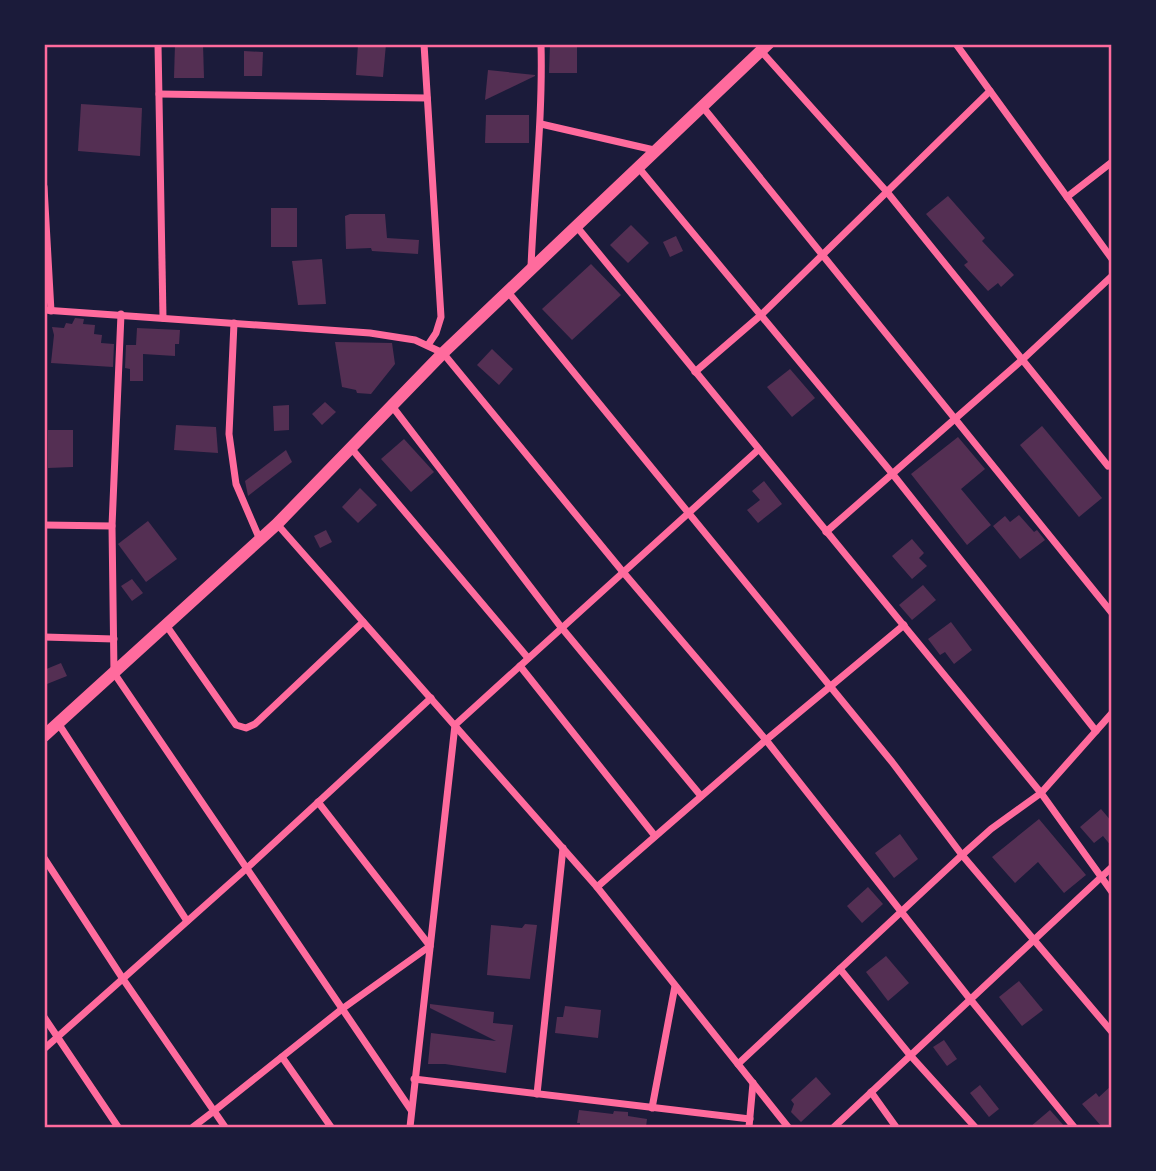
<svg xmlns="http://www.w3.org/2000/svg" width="1156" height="1171" font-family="Karla,sans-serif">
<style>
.building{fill:#542f53}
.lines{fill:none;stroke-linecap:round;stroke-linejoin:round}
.minor{stroke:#ff6b9d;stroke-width:7}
.tertiary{stroke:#ff6b9d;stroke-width:12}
.neatline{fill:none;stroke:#ff6b9d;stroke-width:2.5}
</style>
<rect width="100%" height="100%" fill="#1b1b3a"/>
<!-- building -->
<g class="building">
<path d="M175,44H203L204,78H174Z"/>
<path d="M358,44H386L383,77L356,75Z"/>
<path d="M550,44H577V73H549Z"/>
<path d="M244,51L263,52L262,76H244Z"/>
<path d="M488,70L535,75V76L485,100Z"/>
<path d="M81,104L142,108L140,156L78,151Z"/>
<path d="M486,115H529V143H485Z"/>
<path d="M948,196L985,238L982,241L1014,275L1001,287L998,283L988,291L964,265L968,262L926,214Z"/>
<rect x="271" y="208" width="26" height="39"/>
<path d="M350,214H385L387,238L419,240L418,254L372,251L371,248L346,249L345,216Z"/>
<path d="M631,225L649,243L628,263L610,245Z"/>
<path d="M676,236L683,251L670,257L663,242Z"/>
<path d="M322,259L326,304L298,305L292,261Z"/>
<path d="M591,264L621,295L572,340L542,309Z"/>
<path d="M75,318L84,319L83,324L95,325L94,334L102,335L101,343L114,344L113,367L51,363L54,335L52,327L64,328L66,323L72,324Z"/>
<path d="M137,328L180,330L179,344H175V356L143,354V381H130V369L125,368L126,345H136Z"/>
<path d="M335,342L392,343L395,364L371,394L357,393L356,390L342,387Z"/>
<path d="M492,349L513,369L499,385L477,365Z"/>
<path d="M790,369L815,398L792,417L767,387Z"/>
<path d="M325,402L336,412L322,425L312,414Z"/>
<path d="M289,405V430L274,431L273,406Z"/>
<path d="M176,425L216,427L218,453L174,450Z"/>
<path d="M1042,426L1102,498L1079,517L1020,445Z"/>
<path d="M48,430H73V467L48,468Z"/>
<path d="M958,437L985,469L961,489L991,525L967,545L911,474Z"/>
<path d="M404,439L434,472L411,492L381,459Z"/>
<path d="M286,450L292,462L248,496L245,481Z"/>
<path d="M764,481L782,504L758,523L747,510L760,500L752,491Z"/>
<path d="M360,488L377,505L358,523L342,507Z"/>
<path d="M1019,515L1034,532L1037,530L1045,540L1020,559L993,526L1005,516L1010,522Z"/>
<path d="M148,521L177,559L146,582L118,544Z"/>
<path d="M326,530L332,542L320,548L314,536Z"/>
<path d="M912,539L924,553L919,558L927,566L912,579L892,556Z"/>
<path d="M132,579L143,593L132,601L121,586Z"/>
<path d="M923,585L936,600L912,620L899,605Z"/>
<path d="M951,622L972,650L954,664L945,652L940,655L928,639Z"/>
<path d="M61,663L67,676L47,684L44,670Z"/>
<path d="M1101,809L1112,822V847L1103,836L1094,843L1080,827Z"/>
<path d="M1039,819L1086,875L1064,893L1038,862L1015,883L992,857Z"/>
<path d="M900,834L918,859L894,878L875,853Z"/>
<path d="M868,887L883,904L862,923L847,906Z"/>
<path d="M525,924L537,925L530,979L487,975L491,925L522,928Z"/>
<path d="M886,956L909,983L888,1001L866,972Z"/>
<path d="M1019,981L1043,1010L1022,1026L999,997Z"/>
<path d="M430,1004L494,1012L493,1023L513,1025L506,1073L445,1064H428L431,1033L496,1041L430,1008Z"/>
<path d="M565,1006L601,1010L598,1038L555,1033L557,1017H563Z"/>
<path d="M944,1040L957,1059L947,1066L933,1047Z"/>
<path d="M816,1077L831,1094L801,1122L791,1112L794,1104L791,1100Z"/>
<path d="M980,1085L999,1109L989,1117L970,1093Z"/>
<path d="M1112,1085V1127H1102L1082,1104L1096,1093L1099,1097Z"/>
<path d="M579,1110L613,1114L614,1111L628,1112V1116L647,1119L646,1127H580V1123H577Z"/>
<path d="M1050,1110L1065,1127H1030Z"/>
</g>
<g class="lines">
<!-- minor -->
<g class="minor">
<path d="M158,44L163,318"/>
<path d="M424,44L441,317L436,333L428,345"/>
<path d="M956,44L1112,259"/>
<path d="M761,51L887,192L1108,466"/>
<path d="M159,94L427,98"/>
<path d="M702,106L1112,613"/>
<path d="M541,124L654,150"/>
<path d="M638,167L891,472L1096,731"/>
<path d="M44,187L51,311"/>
<path d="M1067,197L1112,162"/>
<path d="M577,227L1041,793L1112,892"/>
<path d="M531,267C534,192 543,118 541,44"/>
<path d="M508,292L892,762L962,855L1112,1032"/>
<path d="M44,310L370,333L415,340L443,353L623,572L766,740L597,887"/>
<path d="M121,314L112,526L114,673L411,1110"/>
<path d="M234,323L229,434L236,484L260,540"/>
<path d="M695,372L761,315L990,91"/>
<path d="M392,406L561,627L701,796"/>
<path d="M351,448L528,658"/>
<path d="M277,524L597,887L788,1127"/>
<path d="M44,525L112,526"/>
<path d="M826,532L1022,360L1112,276"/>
<path d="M166,625L236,725L246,728L255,724L363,622"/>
<path d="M904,625L766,740L970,999L1074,1127"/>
<path d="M44,637L114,639"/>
<path d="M520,666L655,836"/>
<path d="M58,723L187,921"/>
<path d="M44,858L123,979L214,1111L193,1127"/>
<path d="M840,969L910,1055L975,1127"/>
<path d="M44,1017L118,1127"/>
<path d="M44,1049L247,868L431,698"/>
<path d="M282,1057L331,1127"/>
<path d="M738,1064L962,855L991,829L1041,793L1112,713"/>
<path d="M414,1079L750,1119"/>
<path d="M871,1092L896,1127"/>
<path d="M537,1094L563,848"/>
<path d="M652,1108L675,986"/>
<path d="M225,1127L214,1111L342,1009L430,946L318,802"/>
<path d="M410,1127L455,725L758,450"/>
<path d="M749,1127L753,1083"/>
<path d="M834,1127L1112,867"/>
</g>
<!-- tertiary -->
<path class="tertiary" d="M44,736L277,524L443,353L768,44"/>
</g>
<!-- border -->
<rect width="1156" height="1171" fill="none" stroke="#1b1b3a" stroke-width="91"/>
<rect x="46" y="46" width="1064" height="1080" class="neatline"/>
</svg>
